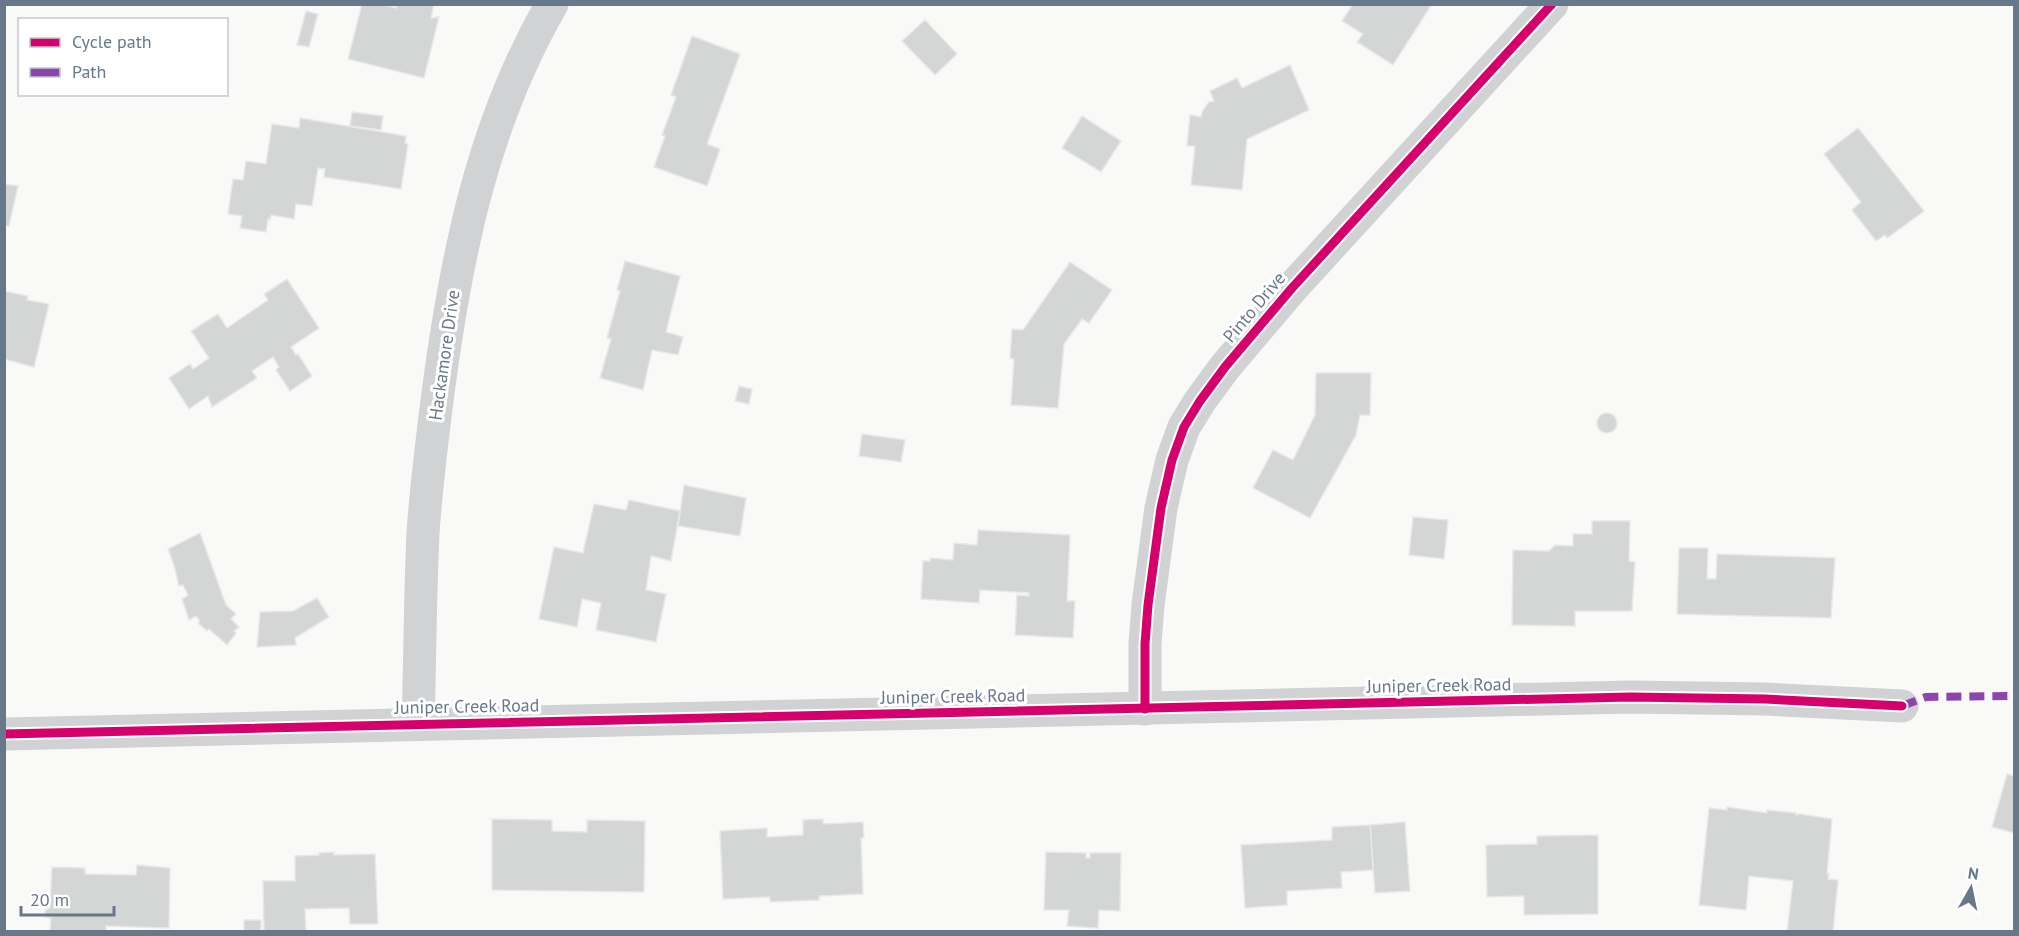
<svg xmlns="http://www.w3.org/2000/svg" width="2019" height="936" font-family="'PT Sans',sans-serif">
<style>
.building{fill:#d4d5d5;stroke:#e8e8e8;stroke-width:1.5}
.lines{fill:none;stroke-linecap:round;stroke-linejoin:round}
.minor{stroke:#d1d2d3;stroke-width:33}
.quiet{stroke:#8e44ad;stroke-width:8;stroke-dasharray:15 8;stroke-linecap:butt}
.cycleway-casing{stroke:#fff;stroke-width:13}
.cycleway{stroke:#d6006c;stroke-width:9}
.labels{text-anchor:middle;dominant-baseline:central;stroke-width:6;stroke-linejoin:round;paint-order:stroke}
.street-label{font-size:18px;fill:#67788a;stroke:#fff}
</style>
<rect width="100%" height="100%" fill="#f9f9f8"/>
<!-- building -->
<g class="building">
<path d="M362,4H382L396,8L397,4H434L431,18L439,17L424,78L348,59Z"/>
<path d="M1353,4H1432L1393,65L1357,42L1363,34L1342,21Z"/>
<path d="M306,11L318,14L309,47L297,45Z"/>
<path d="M925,20L957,54L935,75L902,41Z"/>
<path d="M692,36L740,54L707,144L720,149L707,186L654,167L665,136L662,135L676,97L671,95Z"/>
<path d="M1290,65L1309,110L1247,139L1242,190L1191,185L1195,146H1187L1190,115L1201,117L1202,112L1209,102L1214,101L1210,91L1237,78L1242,88Z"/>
<path d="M352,112L383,116L381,130L350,126Z"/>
<path d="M1082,116L1121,141L1101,172L1062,148Z"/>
<path d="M300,118L406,136L405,143L408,144L401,189L324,177L325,169L318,168L312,206L296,204L294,219L271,215L270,220L268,219L266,232L240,228L242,216L228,214L233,179L243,180L246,161L266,164L272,124L299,128Z"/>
<path d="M1858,128L1924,211L1887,238L1885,235L1876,241L1852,210L1861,202L1824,154Z"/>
<path d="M4,184L18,186L9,226L4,225Z"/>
<path d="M625,261L680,276L666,332L683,337L678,355L652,350L643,390L600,378L611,339L607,338L620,291L617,290Z"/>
<path d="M1070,262L1112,290L1089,323L1082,319L1064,344L1058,408L1011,405L1014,359L1010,358L1012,329L1023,330Z"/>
<path d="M287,279L319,328L291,347L296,355L298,354L312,376L290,391L276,370L279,367L273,357L252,371L257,378L212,407L208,396L189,409L169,378L190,364L193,369L209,358L191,331L218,314L227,328L268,300L264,294Z"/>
<path d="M4,291L28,296L27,300L49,304L34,367L4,359Z"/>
<path d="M1316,373H1371L1370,415H1360L1356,435L1310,518L1253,488L1273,450L1293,460L1315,415Z"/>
<path d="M739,386L752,389L749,404L735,401Z"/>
<circle cx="1607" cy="423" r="10"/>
<path d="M862,434L905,440L901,462L859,456Z"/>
<path d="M684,485L746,498L740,536L678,526Z"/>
<path d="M629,500L680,511L671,561L651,556L646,590L666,594L656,642L596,630L601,603L582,599L577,627L539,619L554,547L583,553L594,504L626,510Z"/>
<path d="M1413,517L1448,520L1444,559L1409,555Z"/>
<path d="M1592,521H1630L1629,561L1635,562L1632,611H1575V626L1512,625L1513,550L1549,551L1555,545L1573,546V534H1592Z"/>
<path d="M978,530L1070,535L1067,601H1075L1073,638L1015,635L1017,595L1029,596V593L980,590L979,603L921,599L923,561H930V558L953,560L954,543L977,545Z"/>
<path d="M200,533L226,605L236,614L231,619L239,627L234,631L236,633L227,645L209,629L207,631L198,623L200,621L196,616L189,620L182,599L188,595L183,585L179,586L174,565L168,549Z"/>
<path d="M1679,548H1708L1707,579H1716L1717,554L1835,558L1831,618L1677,614Z"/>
<path d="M317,598L329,617L295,638L296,645L257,647L260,612L293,611Z"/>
<path d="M2007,774L2014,776V833L1992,827Z"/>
<path d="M1727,807L1767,813V810L1796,813V815L1800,814L1832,819L1827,874L1829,873L1828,879L1838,880L1833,932H1787L1793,881L1749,876L1746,910L1699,905L1709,808L1727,810Z"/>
<path d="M492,819L552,820V831L587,832V820L645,821L644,892L492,890Z"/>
<path d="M823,819V824L863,822L864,838H861L863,894L819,896V900L770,902V897L723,899L720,831L767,828V837L803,835V820Z"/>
<path d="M1405,822L1410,891L1375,893L1370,825Z"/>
<path d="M1370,825L1373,870L1341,872L1342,888L1287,891V905L1245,908L1241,845L1332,840V827Z"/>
<path d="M1598,835V914L1524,915V896L1487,897L1486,845L1537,844V836Z"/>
<path d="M334,852V855L375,854L378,924H350L349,908L305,909L306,932H264L263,881H295V856L319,855V853Z"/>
<path d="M1046,852L1086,853V858H1090V853H1121L1120,911L1099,910L1098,928L1067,926L1069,910H1044Z"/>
<path d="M137,865L170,868L169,928L106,926V932H50L51,918L45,917V910L50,908L52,867L85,868V874L136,875Z"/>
<rect x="244" y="920" width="17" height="12"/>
</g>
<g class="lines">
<!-- minor -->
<g class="minor">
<path d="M1145,709V644L1148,605L1161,508L1172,460L1184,427L1200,401L1225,367L1292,288L1552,4"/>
<path d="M418,724C420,660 420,597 423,533C426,487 432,440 438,393C456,257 482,125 552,4"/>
<path d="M4,734L1630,697L1765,699L1902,706"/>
</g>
<!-- quiet -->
<path class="quiet" d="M1902,706L1926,697L2014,696"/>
<defs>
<g id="cycleway">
<path d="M1145,709V644L1148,605L1161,508L1172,460L1184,427L1200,401L1225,367L1292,288L1552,4"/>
<path d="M4,734L1630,697L1765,699L1902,706"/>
</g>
</defs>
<!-- cycleway casing -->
<use href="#cycleway" class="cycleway-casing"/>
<!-- cycleway -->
<use href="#cycleway" class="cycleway"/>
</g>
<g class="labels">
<!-- street labels -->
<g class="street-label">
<text transform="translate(1254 307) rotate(-50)">Pinto Drive</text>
<text transform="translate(444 355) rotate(-82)">Hackamore Drive</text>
<text transform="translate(1439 685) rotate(-1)">Juniper Creek Road</text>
<text transform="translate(953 696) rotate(-1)">Juniper Creek Road</text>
<text transform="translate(467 706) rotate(-1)">Juniper Creek Road</text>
</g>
</g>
<!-- border -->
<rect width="2019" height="936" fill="none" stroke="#67788a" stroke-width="12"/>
<!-- legend -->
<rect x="18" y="18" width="210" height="78" fill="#ffffff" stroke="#c2c9d0" stroke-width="1.5"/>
<rect x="30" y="38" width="30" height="9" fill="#d6006c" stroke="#c2c9d0" stroke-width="1.5"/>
<text x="72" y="48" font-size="18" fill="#67788a">Cycle path</text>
<rect x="30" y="68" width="30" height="9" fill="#8e44ad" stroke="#c2c9d0" stroke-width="1.5"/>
<text x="72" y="78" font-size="18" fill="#67788a">Path</text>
<!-- north arrow -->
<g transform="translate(1971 888) rotate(9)" stroke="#ffffff" stroke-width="4.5" paint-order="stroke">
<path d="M0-4.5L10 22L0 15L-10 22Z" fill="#67788a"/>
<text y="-9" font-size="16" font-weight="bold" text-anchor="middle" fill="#67788a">N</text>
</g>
<!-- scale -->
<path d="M21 906v9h93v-9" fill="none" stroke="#67788a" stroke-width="3"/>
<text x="30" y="906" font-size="18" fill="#67788a" stroke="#ffffff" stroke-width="4.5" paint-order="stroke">20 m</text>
</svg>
